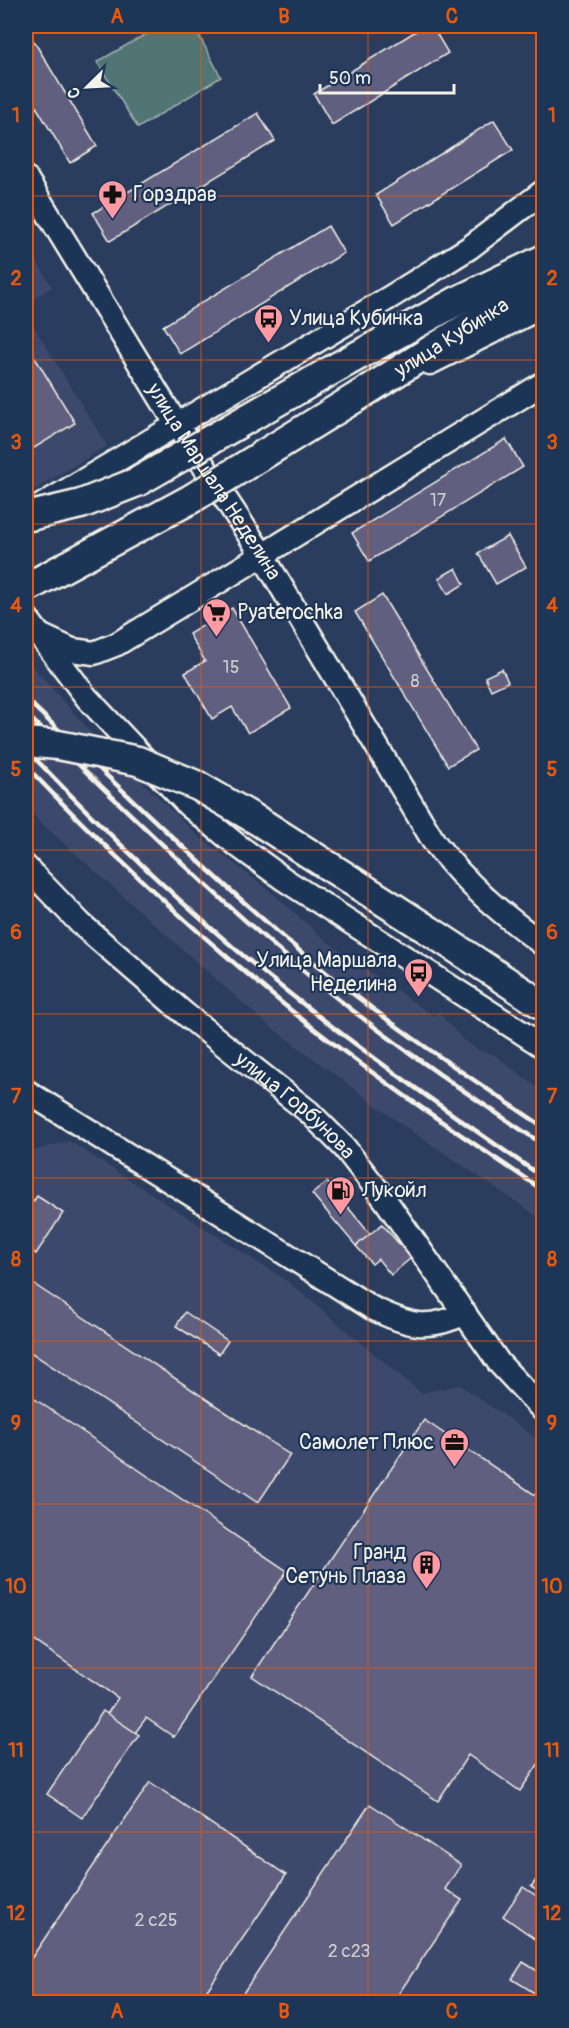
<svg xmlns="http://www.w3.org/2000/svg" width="569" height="2028" font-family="Pangolin,sans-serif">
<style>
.built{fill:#3e4a6c}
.green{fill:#517475;stroke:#a2b2ae;stroke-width:1.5}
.building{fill:#605e7f;stroke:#f4f1e8;stroke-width:1.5}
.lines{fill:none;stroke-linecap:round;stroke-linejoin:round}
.minor-casing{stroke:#f4f1e8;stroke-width:27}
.major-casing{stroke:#f4f1e8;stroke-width:33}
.minor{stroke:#1d3557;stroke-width:22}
.major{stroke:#1d3557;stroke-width:28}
.rail{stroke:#f4f1e8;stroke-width:4.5}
.major-bridge-casing{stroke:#f4f1e8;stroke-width:33;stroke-linecap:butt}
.major-bridge{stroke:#1d3557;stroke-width:28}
.grid{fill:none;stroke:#e8590c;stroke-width:1.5;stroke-opacity:0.55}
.labels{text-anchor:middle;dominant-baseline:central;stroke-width:4.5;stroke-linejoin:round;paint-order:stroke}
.number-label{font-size:18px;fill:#cfccce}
.poi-label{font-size:21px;fill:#f4f1e8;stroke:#1d3557;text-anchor:start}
.street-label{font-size:21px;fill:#f4f1e8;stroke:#1d3557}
.neatline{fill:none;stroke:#e8590c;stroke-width:2}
.grid-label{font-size:20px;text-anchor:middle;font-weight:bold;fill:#e8590c}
</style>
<rect width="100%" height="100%" fill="#2a3d5f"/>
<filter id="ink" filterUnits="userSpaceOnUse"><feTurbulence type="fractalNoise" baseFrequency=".0167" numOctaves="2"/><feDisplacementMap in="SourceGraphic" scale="12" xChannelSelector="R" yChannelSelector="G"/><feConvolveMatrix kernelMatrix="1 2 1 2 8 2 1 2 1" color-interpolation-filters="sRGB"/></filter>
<g filter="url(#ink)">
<!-- built -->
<g class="built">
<path d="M26,243L52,287L26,303Z"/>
<path d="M26,314L107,446L26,494Z"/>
<path d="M26,659L94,736L198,836L271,892L325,940L433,1016L439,1013L463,1040L480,1051L493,1054L543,1092V1220L400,1123L263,1021L39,821L26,806Z"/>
<path d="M69,1141L287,1281L421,1393L460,1385L543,1443V2002H26V1153Z"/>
</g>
<!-- green -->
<path class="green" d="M160,26H194L221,77L138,128L97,62Z"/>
<!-- building -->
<g class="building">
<path d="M424,26H432L448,53L332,125L314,94Z"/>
<path d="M26,28L97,146L70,163L26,90Z"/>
<path d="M258,113L275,141L110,241L93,213Z"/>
<path d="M494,120L513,150L394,224L376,195Z"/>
<path d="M328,226L344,253L180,354L163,326Z"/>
<path d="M26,343L75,423L26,453Z"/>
<path d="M506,439L523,467L369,561L352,533Z"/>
<path d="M508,536L526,567L496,584L478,553Z"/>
<path d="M456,568L464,584L448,594L439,578Z"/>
<path d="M382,595L476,750L448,766L355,612Z"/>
<path d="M232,608L291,708L248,733L232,707L212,719L185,673L205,661L189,634Z"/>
<path d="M502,669L508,682L491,690L485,677Z"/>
<path d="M327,1182L370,1234L356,1246L312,1194Z"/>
<path d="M37,1196L63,1213L36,1254L26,1247V1203L30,1206Z"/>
<path d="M382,1224L411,1258L391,1275L378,1259L372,1264L356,1246Z"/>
<path d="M26,1279L290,1455L258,1503L26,1349Z"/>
<path d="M185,1312L228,1341L219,1354L176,1326Z"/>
<path d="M26,1393L287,1571L174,1737L146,1718L135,1733L107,1714L118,1698L26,1635Z"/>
<path d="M424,1420L544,1501V1756L520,1791L468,1755L438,1801L252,1676Z"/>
<path d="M103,1711L139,1735L82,1818L47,1794Z"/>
<path d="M150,1782L286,1875L199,2002H26V1966Z"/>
<path d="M370,1804L461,1865L445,1889L462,1900L393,2002H237Z"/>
<path d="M544,1869V1895L531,1887Z"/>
<path d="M523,1887L544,1901V1945L503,1916Z"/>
<path d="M523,1962L544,1975V1999L512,1979Z"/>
</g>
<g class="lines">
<defs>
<g id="minor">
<path id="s1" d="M26,178L177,425L263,556L434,842C468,886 499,912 544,945"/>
<path d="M430,363L544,306"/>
<path d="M34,510L392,296L469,248L544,191"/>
<path d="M26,617L87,698L188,805L237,845L285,880L544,1047"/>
<path d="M42,636L72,650L94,653L117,644L544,383"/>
<path id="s2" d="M26,867L81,924L185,1014L309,1112L344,1147L386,1201L499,1363L544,1411"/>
<path d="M26,1091L372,1308C408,1325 427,1332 465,1313"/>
</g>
<g id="major">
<path d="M339,366L459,300L544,259"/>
<path id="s3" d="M360,395L544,279"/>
<path d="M430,931L544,1006"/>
</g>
</defs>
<!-- minor casing -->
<use href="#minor" class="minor-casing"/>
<!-- major casing -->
<use href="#major" class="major-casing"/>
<!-- minor -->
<use href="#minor" class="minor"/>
<!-- major -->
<use href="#major" class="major"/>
<!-- rail -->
<g class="rail">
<path d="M26,699C118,786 210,875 307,957C381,1019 463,1073 544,1127"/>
<path d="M26,714C116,800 205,888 300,968C377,1033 460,1089 544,1145"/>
<path d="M26,749C108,835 195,919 289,993C371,1058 457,1118 544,1178"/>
<path d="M26,766C106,850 192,929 282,1003C365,1071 455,1131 544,1191"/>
</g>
<defs>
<g id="major-bridge">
<path d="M26,517L81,504L137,482L339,366"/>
<path d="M26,588L191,499L360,395"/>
<path d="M26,742L58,745L138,761L198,786L260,822L430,931"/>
</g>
</defs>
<!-- major-bridge casing -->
<use href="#major-bridge" class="major-bridge-casing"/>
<!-- major-bridge -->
<use href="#major-bridge" class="major-bridge"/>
</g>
</g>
<!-- grid -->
<path class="grid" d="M201,26V2002M368,26V2002M26,196H544M26,360H544M26,524H544M26,687H544M26,850H544M26,1014H544M26,1178H544M26,1341H544M26,1504H544M26,1668H544M26,1832H544"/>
<!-- icons -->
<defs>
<symbol id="pharmacy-pin" viewBox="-11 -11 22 30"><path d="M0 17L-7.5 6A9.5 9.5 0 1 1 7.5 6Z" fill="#ff9aa2" stroke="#1d3557"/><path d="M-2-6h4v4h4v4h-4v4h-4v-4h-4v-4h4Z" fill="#111"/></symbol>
<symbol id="bus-pin" viewBox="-11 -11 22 30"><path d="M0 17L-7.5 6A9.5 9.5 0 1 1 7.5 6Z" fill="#ff9aa2" stroke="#1d3557"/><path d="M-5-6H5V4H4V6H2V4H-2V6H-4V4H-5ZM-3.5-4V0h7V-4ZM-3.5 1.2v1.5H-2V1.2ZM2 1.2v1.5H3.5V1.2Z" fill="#111"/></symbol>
<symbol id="supermarket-pin" viewBox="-11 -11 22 30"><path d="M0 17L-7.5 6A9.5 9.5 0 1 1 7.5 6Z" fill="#ff9aa2" stroke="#1d3557"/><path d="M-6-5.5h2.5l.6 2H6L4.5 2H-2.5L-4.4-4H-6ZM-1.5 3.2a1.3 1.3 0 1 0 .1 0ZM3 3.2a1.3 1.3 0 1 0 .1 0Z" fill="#111"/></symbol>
<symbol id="fuel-pin" viewBox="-11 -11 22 30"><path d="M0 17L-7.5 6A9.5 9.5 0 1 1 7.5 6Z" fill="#ff9aa2" stroke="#1d3557"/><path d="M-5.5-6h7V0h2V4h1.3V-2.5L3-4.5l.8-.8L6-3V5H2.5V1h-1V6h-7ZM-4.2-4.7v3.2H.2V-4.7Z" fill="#111"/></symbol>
<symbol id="office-pin" viewBox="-11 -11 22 30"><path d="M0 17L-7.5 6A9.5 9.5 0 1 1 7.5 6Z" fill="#ff9aa2" stroke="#1d3557"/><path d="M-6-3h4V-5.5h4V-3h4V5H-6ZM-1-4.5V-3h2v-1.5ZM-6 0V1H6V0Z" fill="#111"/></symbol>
<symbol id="building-pin" viewBox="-11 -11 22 30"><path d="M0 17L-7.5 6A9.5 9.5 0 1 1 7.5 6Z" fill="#ff9aa2" stroke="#1d3557"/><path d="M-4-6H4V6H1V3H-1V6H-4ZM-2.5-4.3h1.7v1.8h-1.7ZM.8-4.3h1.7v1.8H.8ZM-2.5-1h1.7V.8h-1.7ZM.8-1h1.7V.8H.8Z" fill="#111"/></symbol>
</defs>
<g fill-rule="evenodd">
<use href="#pharmacy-pin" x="96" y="178" width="33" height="45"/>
<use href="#bus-pin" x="252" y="302" width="33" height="45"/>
<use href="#supermarket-pin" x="200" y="596" width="33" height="45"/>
<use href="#bus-pin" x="402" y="956" width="33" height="45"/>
<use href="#fuel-pin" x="324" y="1174" width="33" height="45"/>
<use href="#office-pin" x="438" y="1426" width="33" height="45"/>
<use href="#building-pin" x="410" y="1548" width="33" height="45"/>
</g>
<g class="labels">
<!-- number labels -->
<g class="number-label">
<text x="438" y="500">17</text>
<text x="231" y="667">15</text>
<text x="415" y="681">8</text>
<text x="156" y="1920">2 с25</text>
<text x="349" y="1951">2 с23</text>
</g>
<!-- poi labels -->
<g class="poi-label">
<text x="133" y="194">Горздрав</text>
<text x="289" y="318">Улица Кубинка</text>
<text x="237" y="612">Pyaterochka</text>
<text x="397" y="960" text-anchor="end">Улица Маршала<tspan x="397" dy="24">Неделина</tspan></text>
<text x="362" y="1190">Лукойл</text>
<text x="434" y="1442" text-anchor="end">Самолет Плюс</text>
<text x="406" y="1552" text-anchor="end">Гранд<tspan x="406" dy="24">Сетунь Плаза</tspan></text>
</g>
<!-- street labels -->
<g class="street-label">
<text stroke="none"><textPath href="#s3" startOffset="108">улица Кубинка</textPath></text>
<text stroke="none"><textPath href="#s1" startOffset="357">улица Маршала Неделина</textPath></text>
<text stroke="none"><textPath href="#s2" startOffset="360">улица Горбунова</textPath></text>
</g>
</g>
<!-- margin -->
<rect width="569" height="2028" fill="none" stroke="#1d3557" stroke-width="66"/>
<!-- north arrow -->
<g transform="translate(87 87) rotate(246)" stroke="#1d3557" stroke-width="4.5" paint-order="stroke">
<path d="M0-4.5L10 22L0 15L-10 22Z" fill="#f4f1e8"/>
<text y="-9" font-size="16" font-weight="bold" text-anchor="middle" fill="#f4f1e8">С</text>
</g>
<!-- scale -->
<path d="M320 84v9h134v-9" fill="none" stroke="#f4f1e8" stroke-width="3"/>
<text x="329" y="84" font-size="18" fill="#f4f1e8" stroke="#1d3557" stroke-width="4.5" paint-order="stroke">50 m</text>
<rect x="33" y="33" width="503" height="1962" class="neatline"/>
<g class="grid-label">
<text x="117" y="23">A</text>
<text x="284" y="23">B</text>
<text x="452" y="23">C</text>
<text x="16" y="122">1</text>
<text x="552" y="122">1</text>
<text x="16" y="285">2</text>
<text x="552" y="285">2</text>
<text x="16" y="449">3</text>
<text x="552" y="449">3</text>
<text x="16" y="612">4</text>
<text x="552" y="612">4</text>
<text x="16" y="776">5</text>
<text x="552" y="776">5</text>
<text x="16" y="939">6</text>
<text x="552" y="939">6</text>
<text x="16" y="1103">7</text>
<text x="552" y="1103">7</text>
<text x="16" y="1266">8</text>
<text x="552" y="1266">8</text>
<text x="16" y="1430">9</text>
<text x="552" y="1430">9</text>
<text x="16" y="1593">10</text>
<text x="552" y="1593">10</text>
<text x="16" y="1757">11</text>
<text x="552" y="1757">11</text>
<text x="16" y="1920">12</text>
<text x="552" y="1920">12</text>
<text x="117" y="2018">A</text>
<text x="284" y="2018">B</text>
<text x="452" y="2018">C</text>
</g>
</svg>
